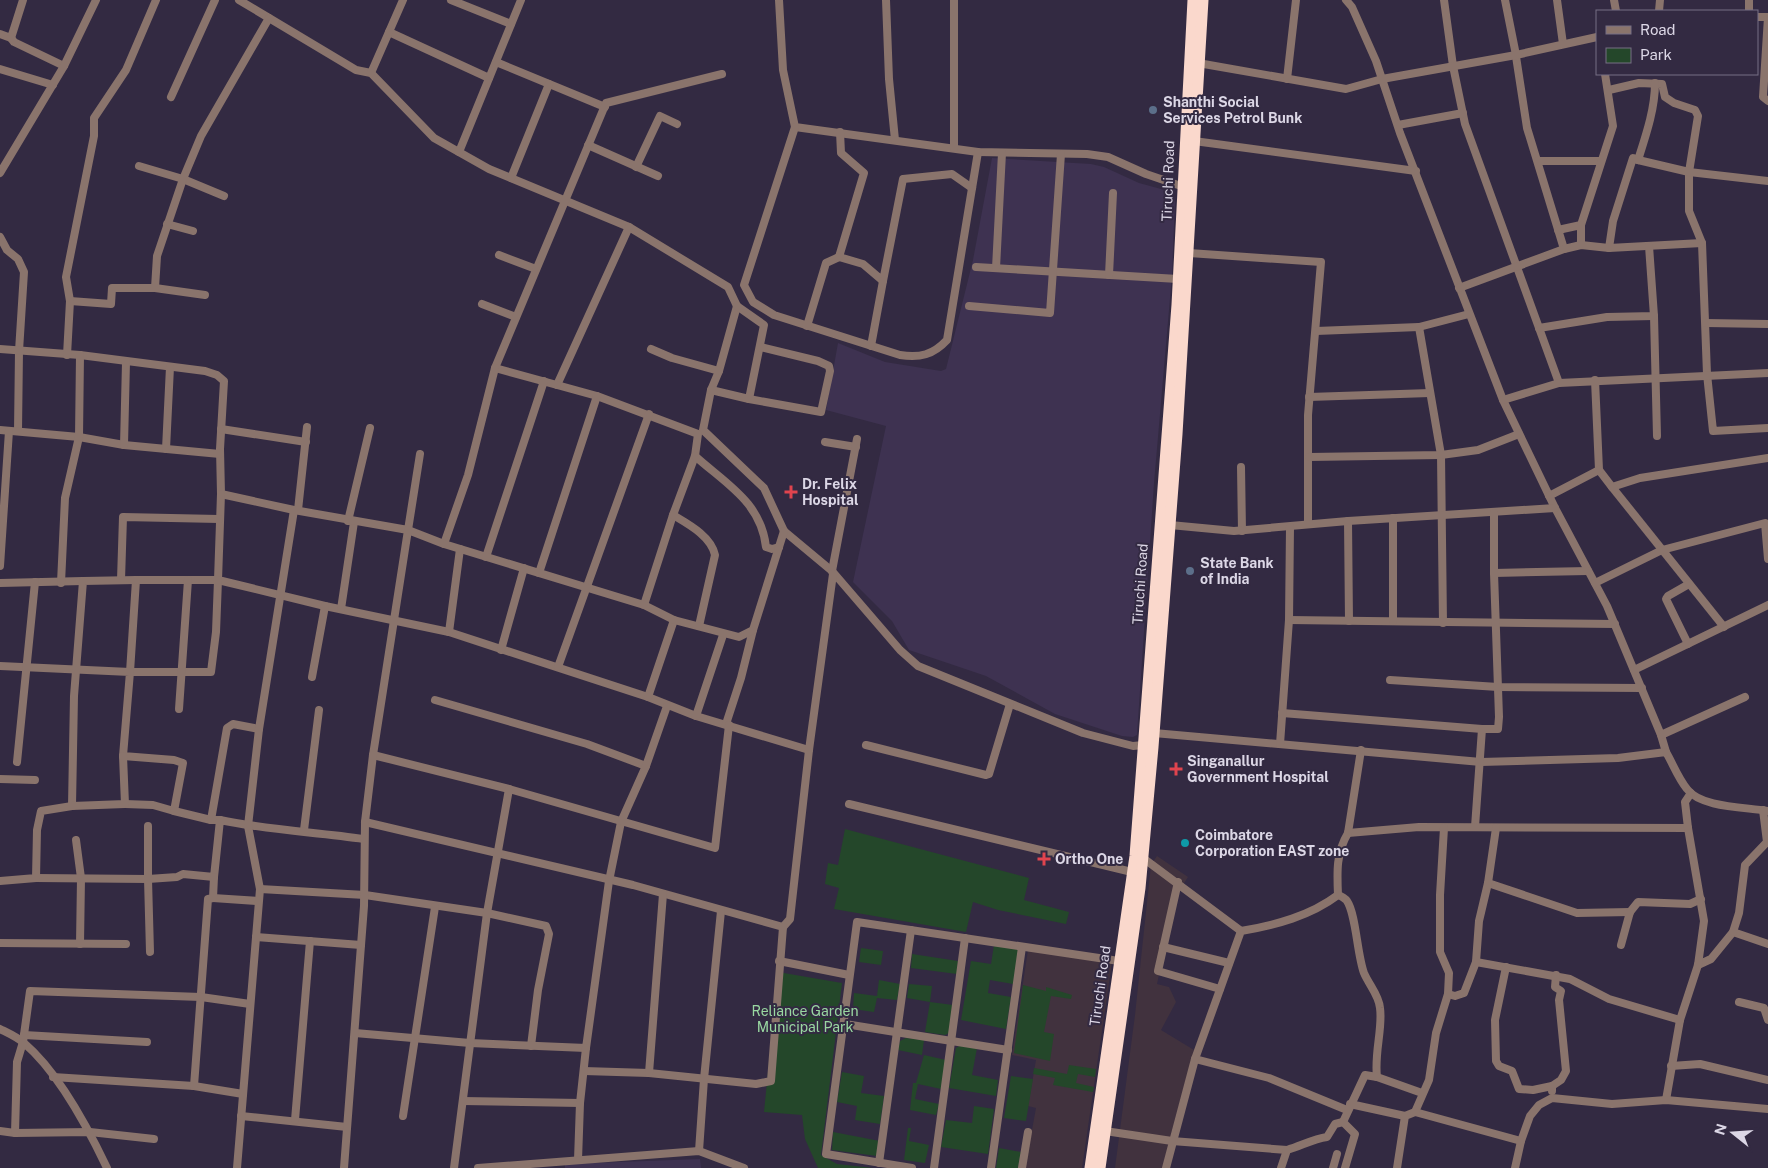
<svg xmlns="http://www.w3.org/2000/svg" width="1768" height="1168" font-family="'Public Sans',sans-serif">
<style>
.commercial{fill:#41323e}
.built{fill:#3e3251}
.green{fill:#24472a}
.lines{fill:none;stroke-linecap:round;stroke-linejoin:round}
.minor{stroke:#8a746c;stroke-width:8}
.highway{stroke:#fad8cc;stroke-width:11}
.service-dot{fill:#5c6f8a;stroke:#332a42;stroke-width:2}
.health-dot{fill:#e0444e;stroke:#332a42;stroke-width:2}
.culture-dot{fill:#0f9aa8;stroke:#332a42;stroke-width:2}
.labels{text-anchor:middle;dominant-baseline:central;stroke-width:4;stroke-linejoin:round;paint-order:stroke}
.poi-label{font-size:14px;font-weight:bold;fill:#dcd7e6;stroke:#332a42;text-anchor:start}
.street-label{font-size:14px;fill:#dcd7e6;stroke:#332a42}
.park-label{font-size:14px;fill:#99d7a1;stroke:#332a42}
</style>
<rect width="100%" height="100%" fill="#332a42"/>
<!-- commercial -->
<g class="commercial">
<path d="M1157,856L1188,877L1179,891L1160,970L1157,984L1169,987L1176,1002L1161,1030L1194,1050L1171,1134L1175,1139L1170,1168H1115L1135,1015L1151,865Z"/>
<path d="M1028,950L1112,962L1082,1168H1025L1036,1108L1028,1106L1036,1060L1012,1055Z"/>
</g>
<!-- built -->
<g class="built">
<path d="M992,158L1091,164L1104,167L1139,183L1172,192L1175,201L1172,275L1154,483L1137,735L1133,737L1122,736L1055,714L986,676L909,650L892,621L853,582L886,426L826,410L838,343L885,362L941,371L946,369L973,260Z"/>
<path d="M700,1159L701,1168H565V1164Z"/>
</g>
<!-- green -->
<g class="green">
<path d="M845,829L1029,878L1024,900L1069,912L1066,924L998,910L973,902L966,932L834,909L839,888L825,884L828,863L838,865Z"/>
<path d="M994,945L1019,949L1013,984L990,980L988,993L1011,997L1006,1029L961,1020L971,961L991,964Z"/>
<path d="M861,948L883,951L881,965L859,962Z"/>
<path d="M912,954L958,961L957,974L911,968Z"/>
<path d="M778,972L842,983L821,1155L837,1164L873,1168H818L805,1139L802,1115L764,1112Z"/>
<path d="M879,980L900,984L897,1000L877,998L874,1012L853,1009L854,993L877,996Z"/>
<path d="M909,984L932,986L930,1002L953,1005L949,1033L945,1035L925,1032L930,1002L907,998Z"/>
<path d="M1023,985L1046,991V987L1072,995L1071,999L1051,996L1044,1032L1054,1034L1050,1061L1014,1053Z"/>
<path d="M906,1038L924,1040L922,1055L898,1050L900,1041Z"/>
<path d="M961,1045L977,1048L972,1075L998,1080L996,1096L949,1088L956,1048Z"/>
<path d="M924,1055L946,1060L941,1089L918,1084L915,1099L939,1104L936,1115L910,1110L913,1083H916Z"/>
<path d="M1069,1065L1096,1069L1095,1077L1078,1074L1076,1083L1094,1087L1093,1092L1053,1085L1055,1078L1033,1074L1034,1068L1067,1074Z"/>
<path d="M842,1072L864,1076L861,1093L884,1096L880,1124L855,1120L857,1106L837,1102Z"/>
<path d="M1011,1076L1033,1079L1026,1121L1004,1118Z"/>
<path d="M974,1106L994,1109L988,1154L941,1147L946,1120L972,1123Z"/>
<path d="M908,1128H911L909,1141L929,1145L925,1163L904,1160Z"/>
<path d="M833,1132L880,1141L877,1156L832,1150Z"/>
<path d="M999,1148L1021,1152L1018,1168H996Z"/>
</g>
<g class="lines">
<!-- minor -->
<g class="minor">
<path d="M239,0L356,70L371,73L434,138L489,169L629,227L728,287L737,306L719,371L711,390L703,430L764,488L784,531L832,571L900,650L918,666L1083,733L1133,746L1143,745"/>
<path d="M451,0L511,24"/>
<path d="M779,0L783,70L795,127L978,152L1087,154L1108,157L1146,174L1184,187"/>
<path d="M886,0L889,79L895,140"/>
<path d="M954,0V148"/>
<path d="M1346,0L1352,7L1376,61L1400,133L1503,400L1555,508L1607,606L1661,735L1666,752"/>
<path d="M1444,0L1453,66L1465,124L1559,383"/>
<path d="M1505,0L1515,50L1527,128L1564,249"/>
<path d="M1557,0L1563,44"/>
<path d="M1614,0L1616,11"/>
<path d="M1749,0V11"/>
<path d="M1659,11L1660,0"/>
<path d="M1757,17H1768"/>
<path d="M1768,17L1763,97L1768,101"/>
<path d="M389,32L489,78"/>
<path d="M0,34L11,38L23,0"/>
<path d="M11,38L14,42L64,66"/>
<path d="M496,62L605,107"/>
<path d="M1198,63L1346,89L1382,79L1516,55L1597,37"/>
<path d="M0,69L53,85"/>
<path d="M371,73L403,0"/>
<path d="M1287,79L1296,0"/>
<path d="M1609,90L1639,83L1662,84L1665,97L1674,103L1695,110L1698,116L1689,172V211L1702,243L1707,374L1713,431L1768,428"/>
<path d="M171,97L215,0"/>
<path d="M1398,125L1463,113"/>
<path d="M795,127L744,285L753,302L774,315L900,355C920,358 933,355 947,340L978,152"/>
<path d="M840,132L841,153L864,173L839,257L863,264L883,281L903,179L952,174L972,188"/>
<path d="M1194,141L1416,171"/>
<path d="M588,145L658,176"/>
<path d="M459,152L521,0"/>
<path d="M1638,160L1689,172L1768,181"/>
<path d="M1538,161H1601"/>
<path d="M139,166L183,179L224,196"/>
<path d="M636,167L660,116L677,124"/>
<path d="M0,173L64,66L96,0"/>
<path d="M511,178L549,84"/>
<path d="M167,224L193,231"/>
<path d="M629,227L557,385L597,396L698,434L695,456L673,515L644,605"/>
<path d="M1558,230L1581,225L1613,126L1605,74"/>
<path d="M0,237L7,250L18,259L24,272L19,351L18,431"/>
<path d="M1581,245V225"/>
<path d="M1609,248L1613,221L1633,158L1638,160C1646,135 1655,109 1655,83"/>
<path d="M1189,253L1321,262L1308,415V524"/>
<path d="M499,255L536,269"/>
<path d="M976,267L1178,279"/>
<path d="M996,268L1002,153"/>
<path d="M1109,275L1113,193"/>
<path d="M155,288L157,256L183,179L201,136L269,18"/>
<path d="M1459,288L1564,249L1581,245L1609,248L1702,243"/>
<path d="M70,301L111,304L112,288H155L205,295"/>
<path d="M482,304L516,317"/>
<path d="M737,306L764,325L749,399"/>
<path d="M969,306L1050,313L1061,154"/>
<path d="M1654,316L1657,436"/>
<path d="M1706,323L1768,324"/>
<path d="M807,326L826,263L839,257"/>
<path d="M1419,327L1441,455L1443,623"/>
<path d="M1539,328L1607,317L1654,316L1649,246"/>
<path d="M1316,331L1419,327L1469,314"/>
<path d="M871,346L883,281"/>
<path d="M0,349L80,355L205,371L217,375L224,381L220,449L221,494L294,510"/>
<path d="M651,349L672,358L719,371"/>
<path d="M67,355L70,301L66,277L94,136V118L126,70L156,0"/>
<path d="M1595,380L1599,470L1612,487L1640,478L1768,458"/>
<path d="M557,385L495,368L606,103L722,74"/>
<path d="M711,390L749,399L821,412L830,371L829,366L818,361L760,347"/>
<path d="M1309,397L1430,393"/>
<path d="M1503,400L1559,383L1768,373"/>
<path d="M221,429L306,442"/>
<path d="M0,430L79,437L124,445L220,454"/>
<path d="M825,442L856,447"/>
<path d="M124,445L126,362"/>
<path d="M166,449L170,367"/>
<path d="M695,456C726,484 761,502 766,547L772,549L779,547"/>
<path d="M1309,457L1441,455L1478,450L1519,434"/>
<path d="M1241,467L1242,531"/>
<path d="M1612,487L1724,627"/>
<path d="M221,494L218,580L325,606L449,632L648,697L696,716L809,750"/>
<path d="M1549,496L1599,470"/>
<path d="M298,510L307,427"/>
<path d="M673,515C688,524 711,536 715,555L699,626"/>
<path d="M348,521L370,428"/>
<path d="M1348,521L1349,621"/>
<path d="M1170,525L1234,531L1348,521L1555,508"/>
<path d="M444,544L468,475L495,368"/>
<path d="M486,557L544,381"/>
<path d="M0,566L9,431"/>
<path d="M832,571L857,439"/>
<path d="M539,573L597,396"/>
<path d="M1494,573L1588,571"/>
<path d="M121,580L123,517L219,519"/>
<path d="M136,580H218L216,632L211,672H130Z"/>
<path d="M0,583L83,581"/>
<path d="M61,583L65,498L79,437L80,355"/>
<path d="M1595,583L1662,550L1765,523L1768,559"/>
<path d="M341,609L354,522"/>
<path d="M1289,620L1615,624"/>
<path d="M1393,621V518"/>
<path d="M449,632L460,549"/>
<path d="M1688,644L1666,599L1668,596L1689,584"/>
<path d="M501,650L524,568"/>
<path d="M0,666L130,672L123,756L174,760L183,763L174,811L153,805L125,804"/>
<path d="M558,667L649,414"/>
<path d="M1634,670L1768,605"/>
<path d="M312,677L325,606"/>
<path d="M1390,680L1498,687L1642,688"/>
<path d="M648,697L674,620"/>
<path d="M435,700L587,744L646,766"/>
<path d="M179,709L188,580"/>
<path d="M1282,713L1482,729"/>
<path d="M696,716L723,635"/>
<path d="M726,724L741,678L753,630"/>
<path d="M1154,733L1481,762L1618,758L1666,752C1673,764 1678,778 1687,789C1701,808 1746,807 1768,811"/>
<path d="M1661,735L1745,697"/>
<path d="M1280,744L1289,620L1290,527"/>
<path d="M866,745L986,775L989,774L1010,704"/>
<path d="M373,755L509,789"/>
<path d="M17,762L35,582"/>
<path d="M0,779L35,780"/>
<path d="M849,804L1132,872"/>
<path d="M72,806L74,696L83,581L136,580"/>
<path d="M174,811L211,820"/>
<path d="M220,820H211L227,728L233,724L259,729"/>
<path d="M365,822L633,885L783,927L790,919L809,750L833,574"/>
<path d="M1475,827L1482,729H1498L1499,717L1494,573V513"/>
<path d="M304,830L319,710"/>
<path d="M1348,833L1419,827L1688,828"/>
<path d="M76,840L81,878L80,944"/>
<path d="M1143,858L1241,931"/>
<path d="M36,878L148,879V826"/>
<path d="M0,881L36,878L37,830L41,811L72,806L125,804L123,756"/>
<path d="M1178,882L1158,971L1220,989"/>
<path d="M1488,883L1577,913L1630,912"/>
<path d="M260,889L365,895L487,913L546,926L549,934L538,990L531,1046"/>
<path d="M1338,895C1341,896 1346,899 1347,901C1356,914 1357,954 1364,973C1369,985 1379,995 1380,1008C1383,1028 1374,1053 1377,1077L1422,1093"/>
<path d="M213,898L258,901"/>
<path d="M1733,932L1768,944"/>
<path d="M256,937L361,945"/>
<path d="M0,943L126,944"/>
<path d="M1621,945L1630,912L1638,902L1690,904L1701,899"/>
<path d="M1163,947L1229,963"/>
<path d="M150,952L148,879L177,877L183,874L214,877L220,820C267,830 316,832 364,839"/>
<path d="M779,961L849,975"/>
<path d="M1476,962L1570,979L1609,999L1680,1020"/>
<path d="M1698,965L1711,959L1733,932L1739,913L1745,865L1767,842L1763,810"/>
<path d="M1506,967L1495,1020L1496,1061L1499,1066L1512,1071L1519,1089L1533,1090L1552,1086"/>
<path d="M1448,994L1455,996L1464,993L1476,962L1479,921L1488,883L1496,828"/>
<path d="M1739,1002L1764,1008L1768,1020"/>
<path d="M845,1024L1008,1050"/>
<path d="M0,1029C8,1033 17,1037 24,1043C57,1071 88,1128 107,1168"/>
<path d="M355,1033L470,1043L586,1048L609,881L621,822L646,766L667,706"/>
<path d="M24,1035L147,1042"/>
<path d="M1195,1059L1269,1078L1347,1110"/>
<path d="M1671,1066L1700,1064L1768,1080"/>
<path d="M584,1071L649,1073L756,1084L771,1081L783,927"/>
<path d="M649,1073L663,894"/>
<path d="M53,1077L194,1086L243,1094"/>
<path d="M194,1086L208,899L213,898L214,877"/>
<path d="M1552,1091V1086L1561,1080L1566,1071L1559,1000L1561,991L1555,987L1556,975"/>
<path d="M1666,1100L1680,1020L1698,965L1704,921L1688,828L1685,802L1691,793"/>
<path d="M463,1101L580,1103"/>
<path d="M1350,1104L1405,1116"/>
<path d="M1415,1112L1521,1141"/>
<path d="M241,1116L347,1127"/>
<path d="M403,1116L435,907"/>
<path d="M295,1120L310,941"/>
<path d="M0,1131L15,1133L90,1132L154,1139"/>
<path d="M1105,1131L1172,1141L1287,1150C1301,1146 1313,1139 1327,1137L1335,1124L1343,1122"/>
<path d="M15,1133L17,1062L23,1042L30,991L201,997L250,1004"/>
<path d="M699,1151L704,1079L721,911"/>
<path d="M578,1160L580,1103L586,1048"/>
<path d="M879,1163L911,930"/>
<path d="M237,1168L260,889L248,826L259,729L294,510L408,530L420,454"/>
<path d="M344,1168L364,906L365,822L373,755L408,530L444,544L644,605L674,620L739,637L753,630L784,531"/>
<path d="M454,1168L487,913L509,789L715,848L729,725"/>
<path d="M478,1168L699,1151L744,1168"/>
<path d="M912,1168L826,1154L857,922L1119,961"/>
<path d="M934,1168L965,938"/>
<path d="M991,1168L1022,947"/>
<path d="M1022,1168L1028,1132"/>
<path d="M1166,1168L1195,1059L1241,931C1276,925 1310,916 1338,895C1337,872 1336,853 1348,833L1361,750"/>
<path d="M1281,1168L1287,1150"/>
<path d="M1333,1168L1337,1154"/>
<path d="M1345,1168L1355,1134L1343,1122L1365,1075L1377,1077"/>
<path d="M1397,1168L1405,1116L1415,1112L1429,1080L1436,1033L1448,994L1449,973L1440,952V895L1444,828"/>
<path d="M1515,1168L1521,1141L1530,1116L1539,1105L1552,1098L1612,1104L1666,1100L1768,1109"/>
</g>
<!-- highway -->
<g class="highway">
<path d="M1090,1168L1135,856L1177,305L1193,0"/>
<path d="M1100,1168L1140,888L1153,747L1177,434L1203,0"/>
</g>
</g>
<!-- markers -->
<g class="service-dot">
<circle cx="1153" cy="110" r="5"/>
<circle cx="1190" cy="571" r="5"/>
</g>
<g class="health-dot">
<path d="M788.5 484.5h5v5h5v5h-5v5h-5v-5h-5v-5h5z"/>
<path d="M1173.5 761.5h5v5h5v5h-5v5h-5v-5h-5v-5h5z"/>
<path d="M1041.5 851.5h5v5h5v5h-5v5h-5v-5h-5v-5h5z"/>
</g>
<circle class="culture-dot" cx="1185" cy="843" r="5"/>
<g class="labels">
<!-- poi labels -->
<g class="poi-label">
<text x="1163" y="102">Shanthi Social<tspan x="1163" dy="16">Services Petrol Bunk</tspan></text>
<text x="802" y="484">Dr. Felix<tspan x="802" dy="16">Hospital</tspan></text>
<text x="1200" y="563">State Bank<tspan x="1200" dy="16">of India</tspan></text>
<text x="1187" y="761">Singanallur<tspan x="1187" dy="16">Government Hospital</tspan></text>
<text x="1195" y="835">Coimbatore<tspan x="1195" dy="16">Corporation EAST zone</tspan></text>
<text x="1055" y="859">Ortho One</text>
</g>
<!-- street labels -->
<g class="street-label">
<text transform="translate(1168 181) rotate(-88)">Tiruchi Road</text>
<text transform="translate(1140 584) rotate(-86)">Tiruchi Road</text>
<text transform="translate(1100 986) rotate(-82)">Tiruchi Road</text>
</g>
<!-- park labels -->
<g class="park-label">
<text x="805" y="1011">Reliance Garden<tspan x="805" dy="16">Municipal Park</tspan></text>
</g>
</g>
<!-- legend -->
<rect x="1596" y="10" width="162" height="65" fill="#332a42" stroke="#776f84"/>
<rect x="1606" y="26" width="25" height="8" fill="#8a746c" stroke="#776f84"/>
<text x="1640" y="35" font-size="15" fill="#dcd7e6">Road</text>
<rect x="1606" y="48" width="25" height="15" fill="#24472a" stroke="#776f84"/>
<text x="1640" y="60" font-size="15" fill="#dcd7e6">Park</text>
<!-- north arrow -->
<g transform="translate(1733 1133) rotate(287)" stroke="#332a42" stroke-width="4" paint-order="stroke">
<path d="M0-4L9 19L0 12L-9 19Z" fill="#dcd7e6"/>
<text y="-8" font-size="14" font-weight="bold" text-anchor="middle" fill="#dcd7e6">N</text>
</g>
</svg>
